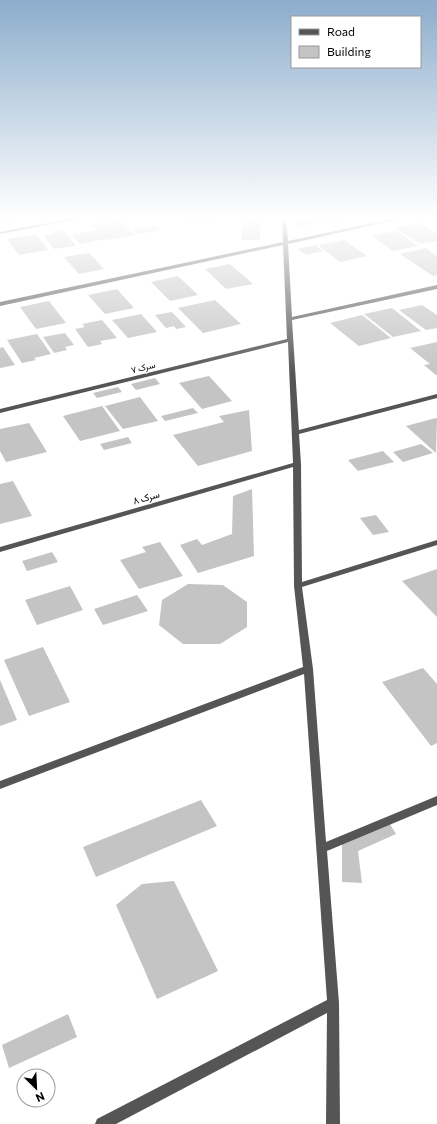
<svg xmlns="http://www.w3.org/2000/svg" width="437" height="1124" font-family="Commissioner,Vazirmatn,sans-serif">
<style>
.building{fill:#c4c4c4}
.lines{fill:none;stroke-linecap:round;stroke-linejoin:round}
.minor{fill:#555;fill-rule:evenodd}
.labels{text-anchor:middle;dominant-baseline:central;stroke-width:3;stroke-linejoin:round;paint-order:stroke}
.far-street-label{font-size:9px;fill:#000;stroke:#fff}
.street-label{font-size:10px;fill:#000;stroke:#fff}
</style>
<rect width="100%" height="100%" fill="#fff"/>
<!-- building -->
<g class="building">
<path d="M0,218H18V219L1,222Z"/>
<path d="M180,218H214L215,219L187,224Z"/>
<path d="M242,218H259L260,240H242Z"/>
<path d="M295,218H344V219L296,227Z"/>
<path d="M119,220L135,235L107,240L100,233L106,239L80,244L71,235L97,230L92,225Z"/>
<path d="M420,223L437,234V241L420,244L395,228Z"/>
<path d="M154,225L160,230L138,234L134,230Z"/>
<path d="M63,230L76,246L54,249L44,236Z"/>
<path d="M396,231L418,246L393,251L372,236Z"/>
<path d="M36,234L48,250L19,255L7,239Z"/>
<path d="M344,240L367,256L340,262L318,245Z"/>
<path d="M316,245L323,251L306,255L298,249Z"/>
<path d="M426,248L437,256V275L433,276L400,254Z"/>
<path d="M89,253L104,269L79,274L64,257Z"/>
<path d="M230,264L253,284L226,289L205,269Z"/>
<path d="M178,276L198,295L170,301L151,282Z"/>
<path d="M117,289L134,308L105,314L88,295Z"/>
<path d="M215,300L241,324L203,333L178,308Z"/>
<path d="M49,301L66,323L36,329L20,307Z"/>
<path d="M422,305L437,315V328L426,330L399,310Z"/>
<path d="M392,308L421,331L393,337L364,314Z"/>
<path d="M172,312L186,327L176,329L174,326L166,328L155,315Z"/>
<path d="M141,314L157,332L128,338L112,320Z"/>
<path d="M362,315L391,338L359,346L330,323Z"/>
<path d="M102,320L117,338L100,341L102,344L88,347L75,329L85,327L82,324Z"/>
<path d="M65,333L74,345L65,347L67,350L54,353L43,337Z"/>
<path d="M37,334L51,354L34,358L36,360L22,363L7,340Z"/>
<path d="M437,342V375H436L424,365L430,364L410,348Z"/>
<path d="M3,347L15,365L0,368V348Z"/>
<path d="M209,376L232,401L202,409L179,383Z"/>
<path d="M155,378L160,384L136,390L131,384Z"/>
<path d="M118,387L122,392L97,398L93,393Z"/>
<path d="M140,397L158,421L123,429L105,406Z"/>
<path d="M102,406L120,431L80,441L63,416Z"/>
<path d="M193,408L198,413L165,421L161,416Z"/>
<path d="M249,410L252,451L198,466L173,435L224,422L219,416Z"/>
<path d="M436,418L437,419L436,453L406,426Z"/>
<path d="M29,423L47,452L6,462L0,451V429Z"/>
<path d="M128,437L132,443L104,450L100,444Z"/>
<path d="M421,444L433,453L403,462L393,452Z"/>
<path d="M383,451L394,462L358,471L348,460Z"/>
<path d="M13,481L32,516L0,524V484Z"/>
<path d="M252,489L254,556L198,573L180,545L197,539L202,545L232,534L233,496Z"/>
<path d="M376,515L389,532L373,535L360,518Z"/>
<path d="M160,542L183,576L139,589L120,560L146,552L142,547Z"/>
<path d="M52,552L58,562L27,571L22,561Z"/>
<path d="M437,569V617L402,581Z"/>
<path d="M188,584L223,585L247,602V627L220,644H183L159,625L162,600Z"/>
<path d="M70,586L83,610L37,625L25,600Z"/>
<path d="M137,595L148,611L103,625L94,609Z"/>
<path d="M43,647L70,702L29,716L4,660Z"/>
<path d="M423,668L437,684V743L431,746L382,682Z"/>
<path d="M0,680L17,720L0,726Z"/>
<path d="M201,800L217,826L96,877L83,847Z"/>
<path d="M388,821L396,834L358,851L362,883L342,882V840Z"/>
<path d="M174,881L218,971L157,999L116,905L142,884Z"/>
<path d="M68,1014L77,1037L9,1068L2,1045Z"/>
</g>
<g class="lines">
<!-- minor -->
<g class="minor">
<path d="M74,218H84L0,234V232Z"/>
<path d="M282,218H286L288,241L396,218H405L288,244L292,317L437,285V289L292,320L299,430L437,394V398L299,434L301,464L302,582L437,540V545L302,587L313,669L326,842L437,796V805L327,851L339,1003L340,1124H326L327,1013L116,1124H95L97,1119L327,1000L304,674L0,789V781L303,667L294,586L293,467L0,552V547L293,463L288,342L0,413V409L287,339L283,245L0,306V302L283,242Z"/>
</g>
</g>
<!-- sky -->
<linearGradient id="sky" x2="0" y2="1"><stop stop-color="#8cadcc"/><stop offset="0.58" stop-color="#fff"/><stop offset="1" stop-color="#fff" stop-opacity="0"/></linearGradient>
<rect width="437" height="375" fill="url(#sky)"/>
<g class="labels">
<!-- far-street labels -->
<g class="far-street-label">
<text transform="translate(143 367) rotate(-14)">سرک ۷</text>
</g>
<!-- street labels -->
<g class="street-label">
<text transform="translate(146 497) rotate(-16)">سرک ۸</text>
</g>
</g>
<!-- legend -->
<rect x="291" y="16" width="130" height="52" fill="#ffffff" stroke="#999999"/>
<rect x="299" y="29" width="20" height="6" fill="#555555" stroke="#999999"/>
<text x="327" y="36" font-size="12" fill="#000000">Road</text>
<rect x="299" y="46" width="20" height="12" fill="#c4c4c4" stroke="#999999"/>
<text x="327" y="56" font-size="12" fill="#000000">Building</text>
<!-- north arrow -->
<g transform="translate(36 1088) rotate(156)"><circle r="19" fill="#ffffff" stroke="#999999"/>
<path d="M0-3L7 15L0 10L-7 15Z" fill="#000000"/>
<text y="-6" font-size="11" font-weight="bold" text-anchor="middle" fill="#000000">N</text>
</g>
</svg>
